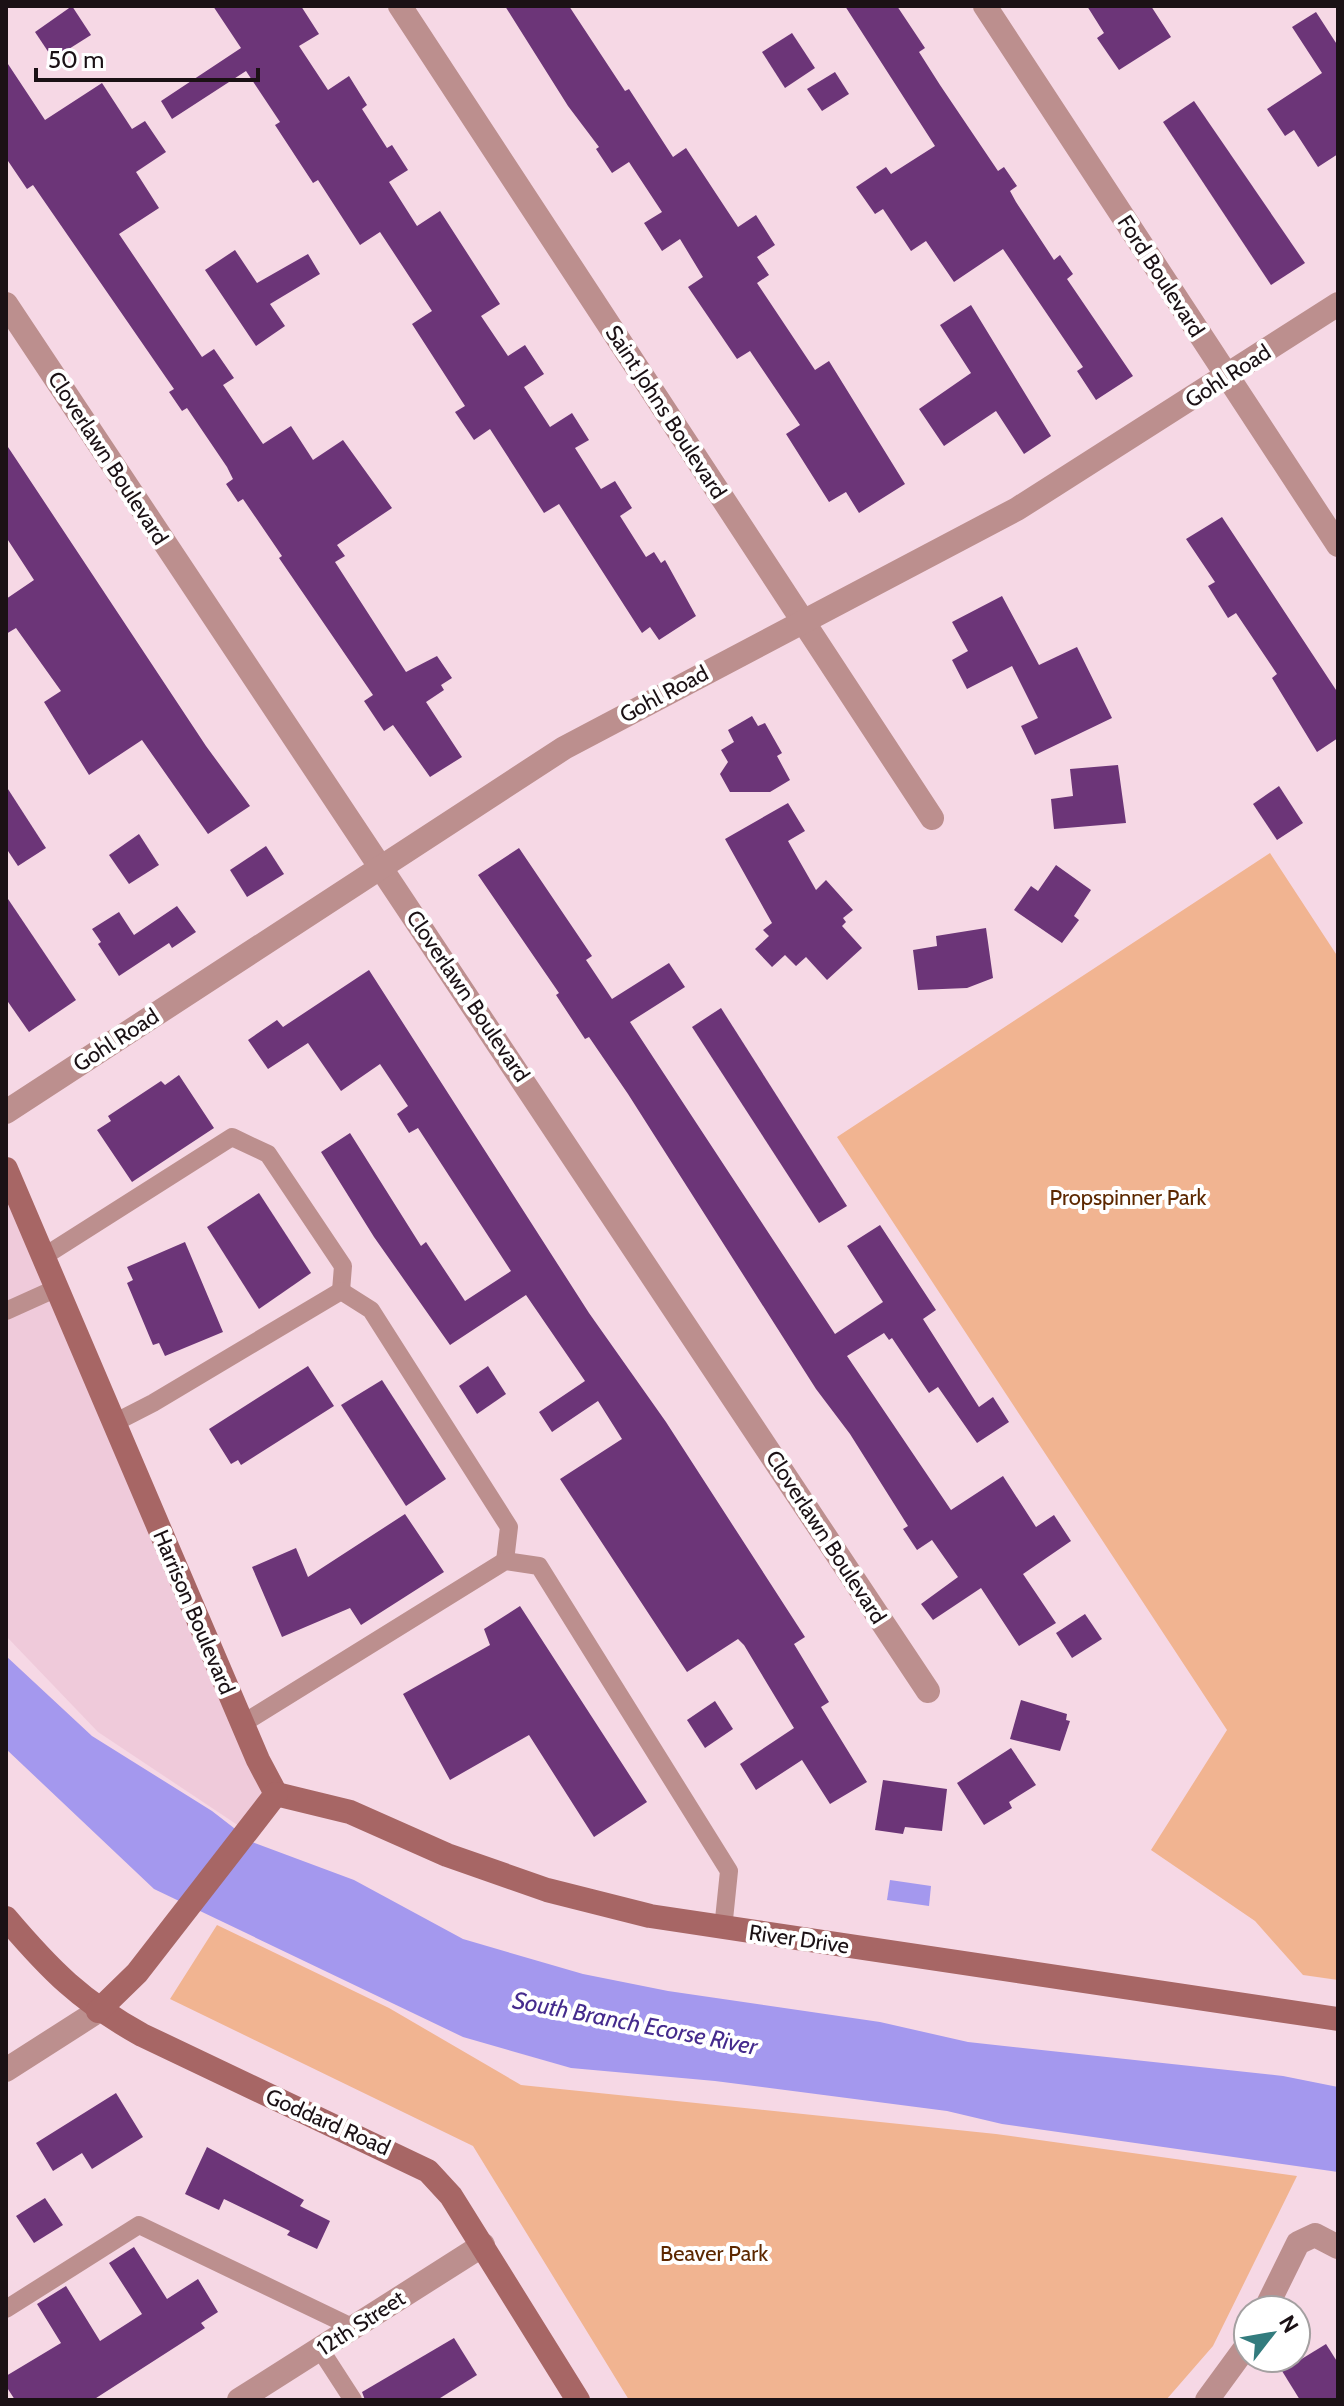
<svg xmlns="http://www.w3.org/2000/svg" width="1344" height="2406" font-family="Cabin,sans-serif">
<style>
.built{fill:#efcada}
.green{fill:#f1b491}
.water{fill:#a498ee}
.building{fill:#6c3578}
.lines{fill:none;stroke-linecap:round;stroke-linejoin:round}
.lane{stroke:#bc8f8e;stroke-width:18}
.street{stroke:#bc8f8e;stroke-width:24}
.secondary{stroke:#a76665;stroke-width:24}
.labels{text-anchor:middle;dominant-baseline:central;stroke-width:8;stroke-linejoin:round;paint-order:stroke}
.street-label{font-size:22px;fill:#1b1115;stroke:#fff}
.park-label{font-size:22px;fill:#5d2800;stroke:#fff}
.water-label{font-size:24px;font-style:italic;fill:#452b8d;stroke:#fff}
</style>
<rect width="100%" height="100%" fill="#f6d8e5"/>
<!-- built -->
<path class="built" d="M6,1170L276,1794L248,1832L98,1732L6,1636Z"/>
<!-- green -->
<g class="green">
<path d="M1270,853L1338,957V1980L1303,1975L1255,1921L1151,1850L1227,1730L837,1137Z"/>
<path d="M217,1925L389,2008L521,2085L996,2134L1297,2176L1213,2346L1166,2400H629L473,2146L170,1999Z"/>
</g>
<!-- water -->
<g class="water">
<path d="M6,1656L92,1736L212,1811L252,1842L354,1880L463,1939L583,1974L668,1991L880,2022L968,2042L1283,2076L1338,2087V2172L1002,2124L947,2111L715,2081L571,2068L463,2037L154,1889L6,1749Z"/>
<path d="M890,1880L931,1886L929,1906L887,1900Z"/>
</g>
<!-- building -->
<g class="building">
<path d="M72,6L91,35L53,59L35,32Z"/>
<path d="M213,6H301L319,34L299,46L328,90L349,76L367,105L362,109L387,148L392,145L408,170L389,182L417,226L440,211L500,304L481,316L508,356L525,345L544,374L524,387L550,427L572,413L589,440L575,448L601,489L615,481L632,508L620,516L646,557L654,552L661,563L665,560L696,616L659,640L650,627L642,633L559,504L544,513L490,429L474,440L455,412L465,406L412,324L432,311L380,232L360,245L318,180L313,183L275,125L280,122L246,71L172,119L161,101L241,48Z"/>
<path d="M505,6H569L625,91L629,89L673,157L686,148L738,227L756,215L775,245L757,257L769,275L757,283L815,370L829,361L905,484L859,513L846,492L829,502L786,434L800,425L750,351L737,359L688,287L703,277L680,239L662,251L644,223L662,212L629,162L612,173L596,149L599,147L568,106Z"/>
<path d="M845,6H897L925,48L919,52L940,85L998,171L1004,167L1017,186L1010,191L1016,202L1054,260L1060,255L1073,274L1067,279L1133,376L1096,400L1077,371L1083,367L1003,249L954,282L926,241L911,251L883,209L875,214L856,187L886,167L891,174L935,146Z"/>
<path d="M1087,6H1151L1171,37L1119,70L1097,38L1104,33Z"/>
<path d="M1316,12L1338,46V154L1318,167L1294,130L1285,136L1267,109L1322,73L1292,27Z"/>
<path d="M792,33L815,68L785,88L762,52Z"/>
<path d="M6,61L45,120L102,83L132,129L145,121L166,152L136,172L159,208L119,234L202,357L214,349L234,378L223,385L263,444L291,426L313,460L343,440L392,508L337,545L345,556L335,562L406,672L437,656L452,678L441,685L444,690L426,702L462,757L430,777L393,725L384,731L364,701L373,695L279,558L282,556L243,499L238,502L226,484L233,479L227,467L187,408L182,411L169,392L174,389L167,379L33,185L27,189L6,158Z"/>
<path d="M835,72L849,94L822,111L807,89Z"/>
<path d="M1194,101L1305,263L1271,285L1163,122Z"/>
<path d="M235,250L257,283L308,254L320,274L270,304L285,326L256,346L205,270Z"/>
<path d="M971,305L1051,436L1024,454L996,411L944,446L919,409L971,373L940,325Z"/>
<path d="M6,444L206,746L250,806L208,834L142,740L89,775L44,702L61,691L16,628L6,634V599L34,580L6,537Z"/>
<path d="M1222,517L1338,693V738L1317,752L1272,678L1277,674L1236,613L1228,618L1208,586L1215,582L1186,539Z"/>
<path d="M1002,596L1039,665L1077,647L1112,718L1035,755L1021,726L1038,718L1012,666L967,689L952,660L968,651L952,622Z"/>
<path d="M752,716L758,726L765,723L782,753L777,756L790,780L770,792H730L720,774L728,762L721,750L734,742L728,730Z"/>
<path d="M1118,765L1126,823L1054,829L1051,799L1073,796L1070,769Z"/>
<path d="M6,786L46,848L18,866L6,848Z"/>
<path d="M1279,786L1303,823L1277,840L1253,804Z"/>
<path d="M788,803L805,831L788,841L816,890L826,880L853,910L843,918L846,922L842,926L862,948L827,980L806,957L796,966L785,955L772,967L755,949L769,936L763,930L772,923L725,839Z"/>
<path d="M139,834L159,865L129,884L109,855Z"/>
<path d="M266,846L284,874L247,897L230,870Z"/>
<path d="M519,848L592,956L586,960L612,999L669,963L685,987L630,1022L835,1334L883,1302L847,1246L880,1225L936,1310L923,1319L979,1407L993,1397L1009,1422L977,1443L938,1387L929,1393L892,1338L889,1340L884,1333L847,1356L951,1510L1003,1476L1036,1527L1054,1515L1071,1541L1023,1574L1056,1623L1019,1646L981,1588L933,1620L921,1604L958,1577L932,1540L917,1550L903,1529L908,1526L850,1434L816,1389L628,1094L589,1037L585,1039L556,995L559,993L478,875Z"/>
<path d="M1056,865L1091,890L1074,916L1079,920L1062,943L1014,910L1031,886L1038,891Z"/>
<path d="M6,896L76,1000L29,1032L6,999Z"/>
<path d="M177,906L196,932L172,948L169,943L119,976L98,944L101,942L92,929L119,912L134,935Z"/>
<path d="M986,928L993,978L967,988L918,990L913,950L937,946L936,936Z"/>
<path d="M369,970L589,1313L666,1422L805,1637L794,1644L829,1702L821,1707L867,1782L830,1804L802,1760L756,1790L740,1764L794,1728L744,1645L738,1639L687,1672L560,1479L622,1439L598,1401L552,1432L539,1412L585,1381L526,1295L450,1345L374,1237L321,1152L350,1133L421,1246L426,1242L465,1301L511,1271L418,1128L409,1133L397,1114L408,1106L380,1064L341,1091L308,1043L268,1069L248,1040L277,1020L283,1027Z"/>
<path d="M721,1008L847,1206L819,1223L692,1027Z"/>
<path d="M179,1075L214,1128L132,1182L97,1130L111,1121L108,1116L161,1081L165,1085Z"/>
<path d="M259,1193L311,1273L259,1309L207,1227Z"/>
<path d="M185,1242L223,1332L165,1356L159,1343L153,1345L127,1283L133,1280L127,1267Z"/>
<path d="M308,1366L334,1406L241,1465L238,1460L231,1464L209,1429Z"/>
<path d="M488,1366L506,1394L477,1414L459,1386Z"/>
<path d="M382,1380L446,1479L406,1506L341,1405Z"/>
<path d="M405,1514L444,1572L361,1625L350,1608L282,1637L252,1567L296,1548L308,1577Z"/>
<path d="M520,1606L647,1802L594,1837L529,1735L450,1780L403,1694L490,1645L484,1629Z"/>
<path d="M1085,1614L1102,1639L1072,1658L1056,1633Z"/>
<path d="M1021,1700L1067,1714L1066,1720L1070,1721L1060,1751L1010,1739Z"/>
<path d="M715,1701L733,1729L705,1748L687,1720Z"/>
<path d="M1011,1748L1036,1785L1009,1802L1012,1808L984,1825L957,1783Z"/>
<path d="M883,1780L947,1789L942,1831L905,1827L903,1834L875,1830Z"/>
<path d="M116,2093L143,2137L92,2169L82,2153L53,2171L36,2143Z"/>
<path d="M207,2147L304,2200L300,2206L330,2221L317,2249L287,2235L290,2231L224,2199L219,2210L185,2194Z"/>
<path d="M45,2198L63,2225L34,2243L16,2216Z"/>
<path d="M134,2247L167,2299L198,2279L218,2312L201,2323L205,2328L93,2400H15L6,2386V2376L61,2343L37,2304L66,2286L100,2341L142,2314L109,2263Z"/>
<path d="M454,2338L477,2375L437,2400H365L362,2392Z"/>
<path d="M1326,2344L1338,2363V2400H1300L1282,2371Z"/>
</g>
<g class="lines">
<!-- lane -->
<g class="lane">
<path d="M43,1257L232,1137L268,1154L343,1266L341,1291"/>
<path d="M6,1311L57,1288"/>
<path d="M114,1423L153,1403L341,1291L371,1310L509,1527L505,1561"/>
<path d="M242,1724L505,1561L539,1566L729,1871L723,1929"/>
<path d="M6,2309L139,2225L354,2328"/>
<path d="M320,2349L353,2400"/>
</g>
<!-- street -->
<g class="street">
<path d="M400,6L932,818"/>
<path d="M985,6L1338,545"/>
<path d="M6,304L928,1691"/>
<path d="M6,1112L564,748L1017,509L1338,304"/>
<path d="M6,2070L98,2011"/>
<path d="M1265,2310L1298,2243L1315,2235L1338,2247"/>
<path d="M239,2400L483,2245"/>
<path d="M1207,2400L1248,2344"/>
</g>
<!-- secondary -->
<g class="secondary">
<path d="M6,1169L258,1760L276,1794"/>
<path d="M276,1794L350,1812L447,1855L547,1890L650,1916L1338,2019"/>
<path d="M6,1918C51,1971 81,2001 142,2035L428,2171L451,2196L578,2400"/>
<path d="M98,2011L137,1973L276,1794"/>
</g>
</g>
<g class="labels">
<!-- street labels -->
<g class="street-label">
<text transform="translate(1161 276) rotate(57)">Ford Boulevard</text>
<text transform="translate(1228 376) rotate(-33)">Gohl Road</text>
<text transform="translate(666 412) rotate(57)">Saint Johns Boulevard</text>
<text transform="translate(108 458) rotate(57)">Cloverlawn Boulevard</text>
<text transform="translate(664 694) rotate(-28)">Gohl Road</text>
<text transform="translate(468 996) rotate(56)">Cloverlawn Boulevard</text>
<text transform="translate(116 1040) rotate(-33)">Gohl Road</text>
<text transform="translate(826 1537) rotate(57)">Cloverlawn Boulevard</text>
<text transform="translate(194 1612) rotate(67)">Harrison Boulevard</text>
<text transform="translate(799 1939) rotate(8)">River Drive</text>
<text transform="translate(328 2122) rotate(24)">Goddard Road</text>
<text transform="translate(361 2323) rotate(-33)">12th Street</text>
</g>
<!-- park labels -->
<g class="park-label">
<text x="1128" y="1197">Propspinner Park</text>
<text x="714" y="2253">Beaver Park</text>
</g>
<!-- water labels -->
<g class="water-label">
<text transform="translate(635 2023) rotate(11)">South Branch Ecorse River</text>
</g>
</g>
<!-- border -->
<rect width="1344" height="2406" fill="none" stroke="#1b1115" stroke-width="16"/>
<!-- north arrow -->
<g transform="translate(1272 2334) rotate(59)"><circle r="38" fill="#ffffff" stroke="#a4a0a1" stroke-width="2"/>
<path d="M0-6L14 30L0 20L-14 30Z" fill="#337c7e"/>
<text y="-12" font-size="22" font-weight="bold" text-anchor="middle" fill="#1b1115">N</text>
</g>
<!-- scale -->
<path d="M36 68v12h222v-12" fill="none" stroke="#1b1115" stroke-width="4"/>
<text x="48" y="68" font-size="24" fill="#1b1115" stroke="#ffffff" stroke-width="6" paint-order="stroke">50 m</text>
</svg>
